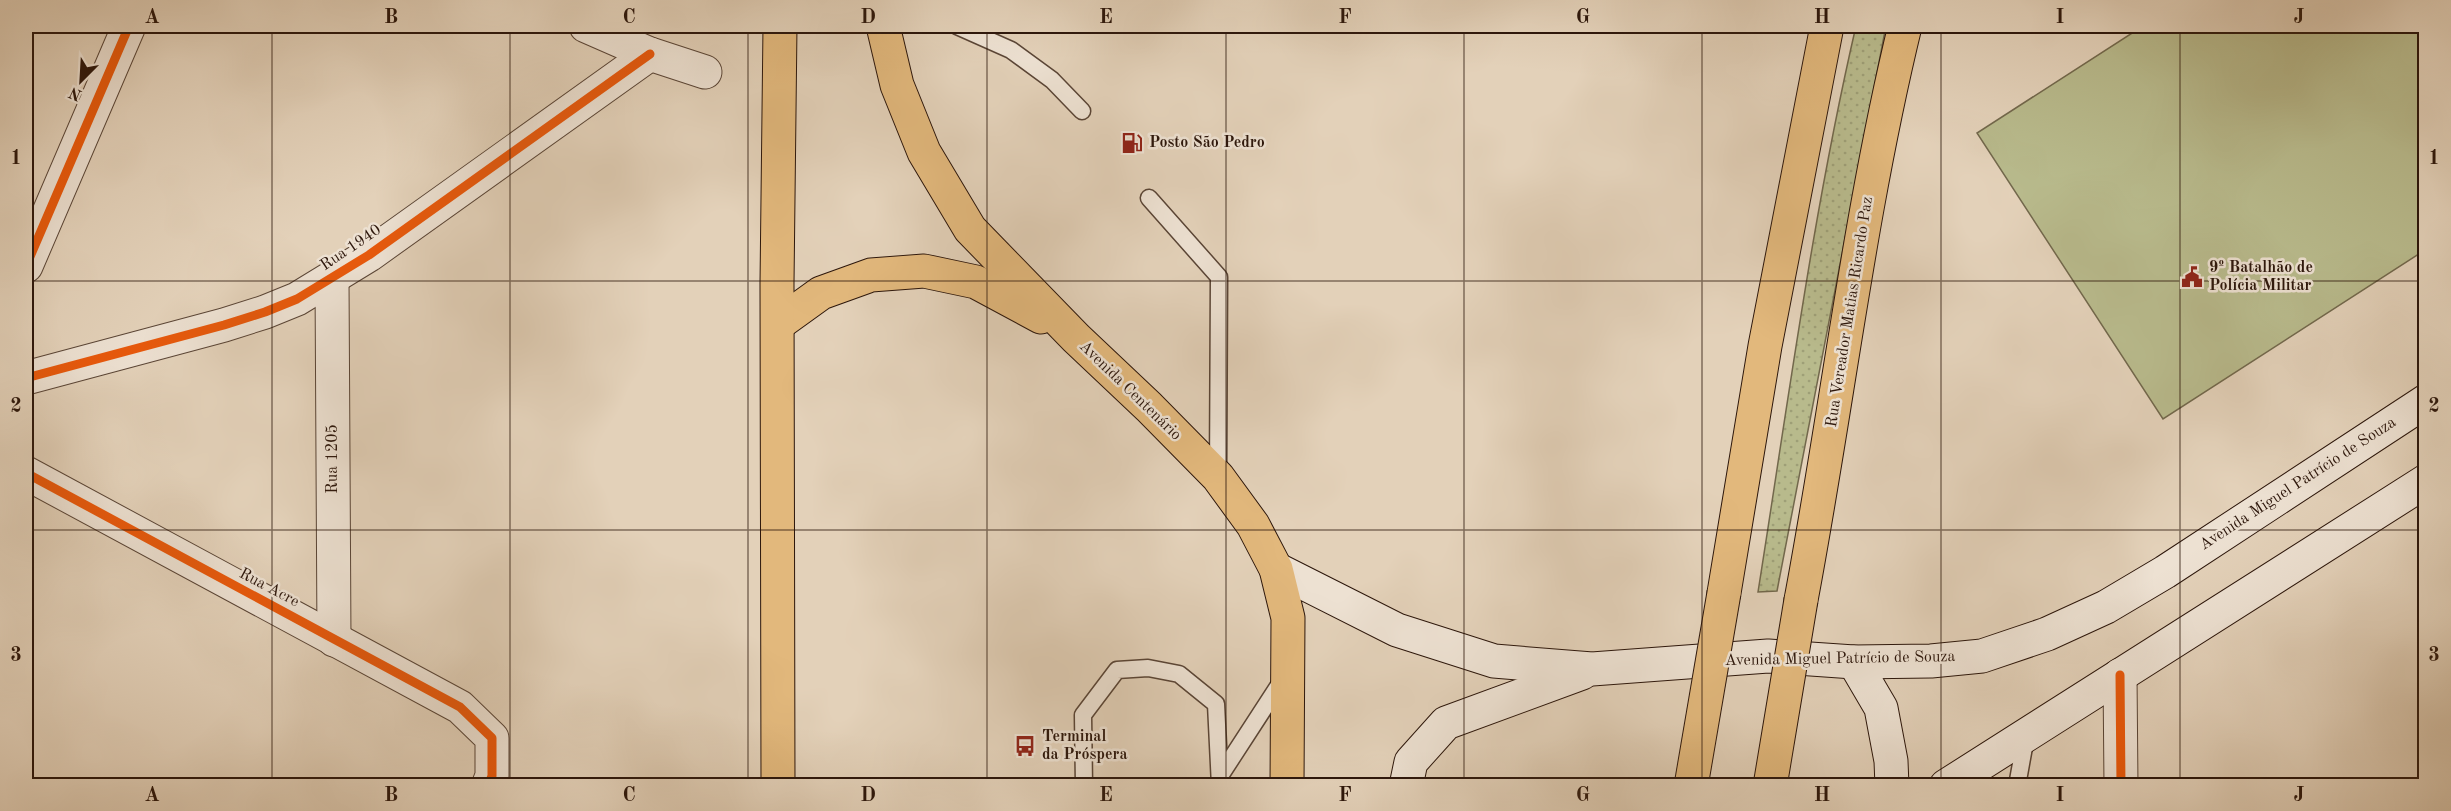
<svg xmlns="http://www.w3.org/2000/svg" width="2451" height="811" font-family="'Old Standard TT',serif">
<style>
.grass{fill:url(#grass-dots);stroke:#72684c;stroke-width:1.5}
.pitch{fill:#b8ba8c;stroke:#72684c;stroke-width:1.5}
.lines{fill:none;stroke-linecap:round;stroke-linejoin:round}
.lane-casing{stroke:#5a4536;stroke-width:19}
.street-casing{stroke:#5a4536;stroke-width:35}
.secondary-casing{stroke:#2c160b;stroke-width:35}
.primary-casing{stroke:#2c160b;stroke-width:35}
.highway-casing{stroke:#2c160b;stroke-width:35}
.lane{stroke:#ede1d2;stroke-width:16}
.street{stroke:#ede1d2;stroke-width:33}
.secondary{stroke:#ede1d2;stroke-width:33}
.primary{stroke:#e2b87c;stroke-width:33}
.highway{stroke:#e2b87c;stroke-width:33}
.highway-bridge-casing{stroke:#2c160b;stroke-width:35;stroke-linecap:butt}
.highway-bridge{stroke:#e2b87c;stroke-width:33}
.cycleway-casing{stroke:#ede1d2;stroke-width:13}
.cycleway{stroke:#e8590c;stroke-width:9}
.grid{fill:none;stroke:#2c160b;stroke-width:1.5;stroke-opacity:0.55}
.labels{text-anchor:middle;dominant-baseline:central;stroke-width:5;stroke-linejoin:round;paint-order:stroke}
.poi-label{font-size:16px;font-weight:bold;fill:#2c160b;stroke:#ede1d2;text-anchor:start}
.street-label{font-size:16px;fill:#2c160b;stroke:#ede1d2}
.neatline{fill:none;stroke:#2c160b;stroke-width:2}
.grid-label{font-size:20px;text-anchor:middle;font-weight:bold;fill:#2c160b}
</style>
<defs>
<pattern id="grass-dots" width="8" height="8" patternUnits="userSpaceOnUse" patternTransform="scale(1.5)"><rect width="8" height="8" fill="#b8ba8c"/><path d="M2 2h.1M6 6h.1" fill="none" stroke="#9e9f77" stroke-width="1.8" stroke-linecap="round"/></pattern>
</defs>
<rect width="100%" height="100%" fill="#e3d1b9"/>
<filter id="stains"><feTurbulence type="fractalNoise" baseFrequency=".00333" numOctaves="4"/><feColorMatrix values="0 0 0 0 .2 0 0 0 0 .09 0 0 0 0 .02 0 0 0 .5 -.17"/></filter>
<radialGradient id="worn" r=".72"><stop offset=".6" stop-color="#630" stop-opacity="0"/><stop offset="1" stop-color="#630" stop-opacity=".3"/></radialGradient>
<!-- grass -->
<path class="grass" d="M1856,26H1886L1777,591L1758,592C1788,403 1813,212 1856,26Z"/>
<!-- pitch -->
<path class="pitch" d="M2143,26H2425V250L2163,419L1977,133Z"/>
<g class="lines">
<defs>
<g id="lane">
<path d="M957,26L1011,50L1052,80L1082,111"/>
<path d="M1149,198L1219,277L1218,476"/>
<path d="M1220,776L1283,679"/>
<path d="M1084,786L1083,715L1117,670L1148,668L1179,674L1216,704L1220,786"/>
<path d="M2017,786L2026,736"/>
</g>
<g id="street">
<path d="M586,26L650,54L705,72"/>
<path d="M26,266L129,26"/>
<path d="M332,279L334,640"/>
<path d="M26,378L224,325L265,312L297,299L369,255L650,54"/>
<path d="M26,473L460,707L492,738V776L488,786"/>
<path d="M2120,675L2121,786"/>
</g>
<g id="secondary">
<path d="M1276,569L1397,630L1494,661L1592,669L1768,656L1854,662L1931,661L1982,656L2047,634L2106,607L2165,572L2426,401"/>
<path d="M1854,662L1881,708L1891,761L1892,786"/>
<path d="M1406,786L1411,762L1446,723L1582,673"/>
<path d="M1946,786L2426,481"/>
</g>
<g id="primary">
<path d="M883,26L897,85L924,152L970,229L1076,338L1149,407L1218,477L1253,525L1276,569L1288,618L1287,786"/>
<path d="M778,324L821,293L871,275L924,271L976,282L1041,317"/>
<path d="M778,786L777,284L780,26"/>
</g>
<g id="highway">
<path d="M1724,593L1765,346L1827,26"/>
<path d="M1801,600C1837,409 1859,215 1905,26"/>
</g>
</defs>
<!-- lane casing -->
<use href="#lane" class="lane-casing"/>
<!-- street casing -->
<use href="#street" class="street-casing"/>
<!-- secondary casing -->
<use href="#secondary" class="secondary-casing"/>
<!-- primary casing -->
<use href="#primary" class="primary-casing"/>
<!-- highway casing -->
<use href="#highway" class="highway-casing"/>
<!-- lane -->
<use href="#lane" class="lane"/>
<!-- street -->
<use href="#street" class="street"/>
<!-- secondary -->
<use href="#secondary" class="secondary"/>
<!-- primary -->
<use href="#primary" class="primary"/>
<!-- highway -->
<use href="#highway" class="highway"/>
<defs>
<g id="highway-bridge">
<path d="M1691,786L1724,593"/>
<path d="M1770,786L1801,600"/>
</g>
</defs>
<!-- highway-bridge casing -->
<use href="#highway-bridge" class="highway-bridge-casing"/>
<!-- highway-bridge -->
<use href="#highway-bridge" class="highway-bridge"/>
<defs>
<g id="cycleway">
<path d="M26,266L129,26"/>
<path d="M26,378L224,325L265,312L297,299L369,255L650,54"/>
<path d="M26,473L460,707L492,738V776L488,786"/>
<path d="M2120,675L2121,786"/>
</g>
</defs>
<!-- cycleway casing -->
<use href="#cycleway" class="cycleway-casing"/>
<!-- cycleway -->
<use href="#cycleway" class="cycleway"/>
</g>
<!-- grid -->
<path class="grid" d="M272,26V786M510,26V786M748,26V786M987,26V786M1226,26V786M1464,26V786M1702,26V786M1941,26V786M2180,26V786M26,281H2426M26,530H2426"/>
<!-- icons -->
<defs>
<symbol id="fuel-bare" viewBox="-9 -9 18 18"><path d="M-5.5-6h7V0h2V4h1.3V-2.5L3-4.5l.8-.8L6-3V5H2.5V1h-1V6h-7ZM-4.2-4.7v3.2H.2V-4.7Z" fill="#8f2418" stroke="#ede1d2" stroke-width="2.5" paint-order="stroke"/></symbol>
<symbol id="civic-bare" viewBox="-9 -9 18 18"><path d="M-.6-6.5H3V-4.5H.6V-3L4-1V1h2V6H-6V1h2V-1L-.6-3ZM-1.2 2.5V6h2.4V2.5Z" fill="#8f2418" stroke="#ede1d2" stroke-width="2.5" paint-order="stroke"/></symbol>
<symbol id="bus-bare" viewBox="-9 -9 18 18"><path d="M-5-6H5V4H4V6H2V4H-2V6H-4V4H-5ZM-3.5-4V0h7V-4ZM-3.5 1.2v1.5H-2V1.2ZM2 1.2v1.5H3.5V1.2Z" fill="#8f2418" stroke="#ede1d2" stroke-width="2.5" paint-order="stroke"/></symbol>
</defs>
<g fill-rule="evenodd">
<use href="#fuel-bare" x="1117" y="128" width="30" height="30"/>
<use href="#civic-bare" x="2177" y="262" width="30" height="30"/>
<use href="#bus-bare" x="1010" y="731" width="30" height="30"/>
</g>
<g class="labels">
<!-- poi labels -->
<g class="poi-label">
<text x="1149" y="143">Posto São Pedro</text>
<text x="2209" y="268">9º Batalhão de<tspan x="2209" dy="18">Polícia Militar</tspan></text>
<text x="1042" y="737">Terminal<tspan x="1042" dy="18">da Próspera</tspan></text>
</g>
<!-- street labels -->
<g class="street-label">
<text transform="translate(351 248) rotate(-34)">Rua 1940</text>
<text transform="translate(1850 312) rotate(-81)">Rua Vereador Matias Ricardo Paz</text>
<text transform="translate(1130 391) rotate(44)">Avenida Centenário</text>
<text transform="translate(333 459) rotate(-90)">Rua 1205</text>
<text transform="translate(2298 484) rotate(-33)">Avenida Miguel Patrício de Souza</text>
<text transform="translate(269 588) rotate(28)">Rua Acre</text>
<text transform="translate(1840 659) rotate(-1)">Avenida Miguel Patrício de Souza</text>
</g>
</g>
<!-- margin -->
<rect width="2451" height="811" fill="none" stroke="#e3d1b9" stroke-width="66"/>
<!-- north arrow -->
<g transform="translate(81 81) rotate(204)" stroke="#ede1d2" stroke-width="4.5" paint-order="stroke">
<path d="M0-4.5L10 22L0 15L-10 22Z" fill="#2c160b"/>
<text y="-9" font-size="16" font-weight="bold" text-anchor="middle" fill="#2c160b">N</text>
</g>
<rect x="33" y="33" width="2385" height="745" class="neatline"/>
<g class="grid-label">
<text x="152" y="23">A</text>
<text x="391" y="23">B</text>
<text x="629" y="23">C</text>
<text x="868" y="23">D</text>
<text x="1106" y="23">E</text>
<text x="1345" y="23">F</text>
<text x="1583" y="23">G</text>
<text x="1822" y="23">H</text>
<text x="2060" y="23">I</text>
<text x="2299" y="23">J</text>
<text x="16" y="164">1</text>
<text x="2434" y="164">1</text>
<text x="16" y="412">2</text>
<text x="2434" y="412">2</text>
<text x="16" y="661">3</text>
<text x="2434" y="661">3</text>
<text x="152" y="801">A</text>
<text x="391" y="801">B</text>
<text x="629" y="801">C</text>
<text x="868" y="801">D</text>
<text x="1106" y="801">E</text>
<text x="1345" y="801">F</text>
<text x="1583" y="801">G</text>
<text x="1822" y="801">H</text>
<text x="2060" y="801">I</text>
<text x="2299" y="801">J</text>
</g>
<rect width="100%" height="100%" filter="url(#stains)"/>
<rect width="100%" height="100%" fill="url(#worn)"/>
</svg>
